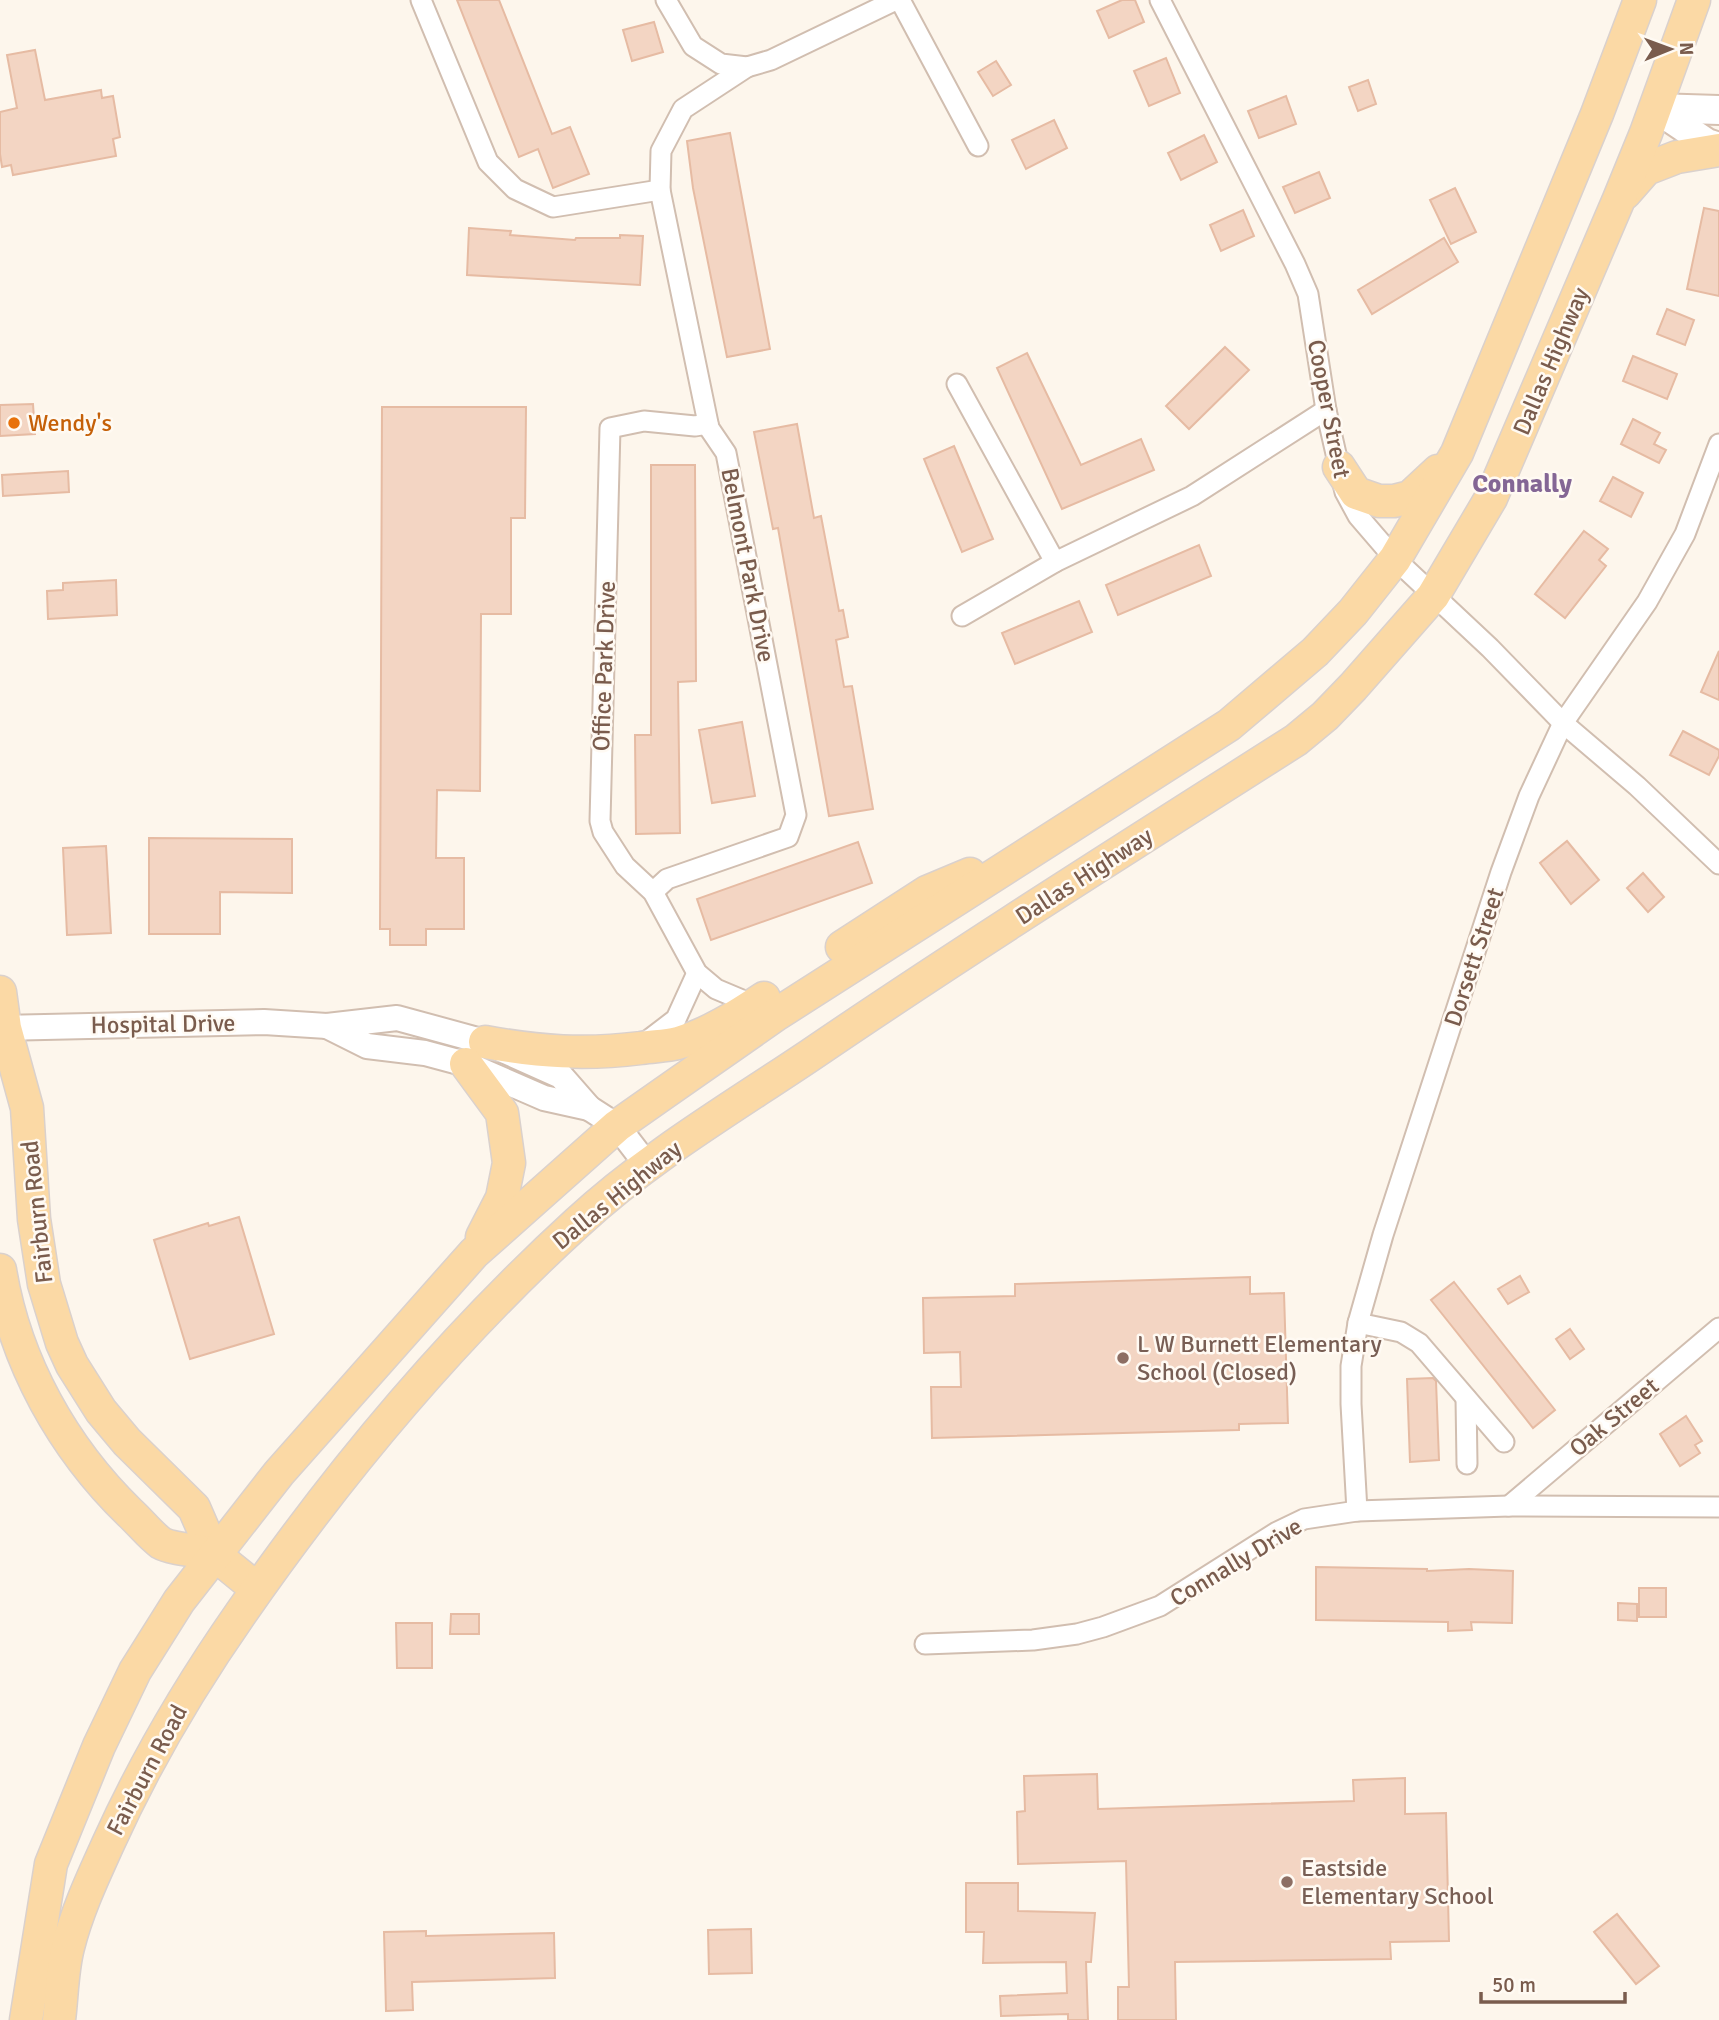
<svg xmlns="http://www.w3.org/2000/svg" width="1719" height="2020" font-family="Signika,sans-serif">
<style>
.building{fill:#f3d5c3;stroke:#e6bba3;stroke-width:2}
.lines{fill:none;stroke-linecap:round;stroke-linejoin:round}
.minor-casing{stroke:#d1beb0;stroke-width:23}
.tertiary-casing{stroke:#d1beb0;stroke-width:28}
.secondary-casing{stroke:#d6c0b0;stroke-width:32}
.primary-casing{stroke:#dad1cd;stroke-width:35}
.minor{stroke:#fff;stroke-width:19}
.tertiary{stroke:#fff;stroke-width:24}
.secondary{stroke:#fff;stroke-width:28}
.primary{stroke:#fbd9a5;stroke-width:32}
.food-dot{fill:#e8710a;stroke:#fffaf3;stroke-width:2.5}
.education-dot{fill:#8d6e63;stroke:#fffaf3;stroke-width:2.5}
.labels{text-anchor:middle;dominant-baseline:central;stroke-width:5;stroke-linejoin:round;paint-order:stroke}
.street-label{font-size:24px;fill:#7a5c4d;stroke:#fffaf3}
.food-label{font-size:24px;fill:#c56008;stroke:#fffaf3;text-anchor:start}
.education-label{font-size:24px;fill:#785e54;stroke:#fffaf3;text-anchor:start}
.neighbourhood-label{font-size:26px;font-weight:bold;fill:#846695;stroke:#fffaf3}
</style>
<rect width="100%" height="100%" fill="#fdf6ec"/>
<!-- building -->
<g class="building">
<path d="M457,0H499L552,134L570,127L589,174L553,188L538,149L519,157Z"/>
<path d="M1122,0H1135L1144,22L1109,38L1097,11Z"/>
<path d="M654,22L663,52L632,61L623,30Z"/>
<path d="M35,50L45,100L101,90L102,98L113,96L120,137L113,139L116,156L13,175L11,165L2,167L0,154V112L17,108L7,55Z"/>
<path d="M1166,58L1180,93L1149,106L1134,71Z"/>
<path d="M996,61L1011,85L993,96L978,72Z"/>
<path d="M1368,80L1376,104L1358,111L1349,87Z"/>
<path d="M1286,96L1296,124L1259,138L1248,111Z"/>
<path d="M1054,120L1067,148L1026,169L1012,140Z"/>
<path d="M730,133L770,349L727,357L693,188L687,141Z"/>
<path d="M1204,135L1217,162L1181,180L1168,153Z"/>
<path d="M1319,172L1330,198L1295,213L1283,187Z"/>
<path d="M1455,188L1476,232L1451,244L1430,200Z"/>
<path d="M1704,208L1719,211V296L1687,289Z"/>
<path d="M1243,210L1254,236L1221,251L1210,225Z"/>
<path d="M469,228L511,231L510,235L575,240L576,238H620V235L643,236L640,285L467,275Z"/>
<path d="M1444,238L1458,262L1372,314L1358,290Z"/>
<path d="M1667,309L1694,320L1685,345L1657,334Z"/>
<path d="M1225,347L1249,370L1189,429L1166,406Z"/>
<path d="M1027,353L1081,465L1141,439L1154,470L1062,509L997,368Z"/>
<path d="M1633,356L1677,374L1667,399L1623,381Z"/>
<path d="M33,404L35,434L0,436V405Z"/>
<path d="M382,407H526L525,518H511V614H481L480,791L437,790L436,858H464V929H426V945H390V929H380Z"/>
<path d="M1633,419L1660,433L1654,444L1666,450L1659,463L1621,444Z"/>
<path d="M797,424L814,518L821,516L839,611L843,610L848,637L836,640L844,687L852,686L873,809L829,816L778,528L773,529L754,432Z"/>
<path d="M954,446L993,539L962,552L924,459Z"/>
<path d="M651,465H695L696,681L678,682L680,833L636,834L635,735H651Z"/>
<path d="M68,471L69,492L3,496L2,475Z"/>
<path d="M1613,477L1643,493L1631,517L1600,501Z"/>
<path d="M1584,531L1608,549L1599,560L1606,566L1565,618L1535,594Z"/>
<path d="M1199,545L1211,576L1118,615L1106,585Z"/>
<path d="M116,580L117,615L48,619L47,591L63,590V583Z"/>
<path d="M1079,601L1092,632L1015,664L1002,633Z"/>
<path d="M1719,651V700L1701,692Z"/>
<path d="M742,722L755,796L712,803L699,730Z"/>
<path d="M1683,731L1719,750V756L1709,775L1670,755Z"/>
<path d="M149,838L292,839V893L220,892V934H149Z"/>
<path d="M1567,841L1599,880L1571,904L1540,863Z"/>
<path d="M858,842L872,883L711,940L697,899Z"/>
<path d="M106,846L111,933L67,935L63,848Z"/>
<path d="M1643,873L1664,897L1648,912L1627,888Z"/>
<path d="M239,1217L274,1334L190,1359L154,1240L208,1223L209,1226Z"/>
<path d="M1520,1276L1529,1292L1508,1304L1498,1289Z"/>
<path d="M1250,1277V1294L1284,1293L1288,1423L1239,1424V1430L932,1438L931,1387H961L960,1352L924,1353L923,1298L1015,1296V1284Z"/>
<path d="M1454,1282L1555,1410L1533,1428L1431,1300Z"/>
<path d="M1570,1329L1584,1349L1570,1359L1556,1339Z"/>
<path d="M1433,1378L1436,1381L1439,1460L1410,1462L1407,1379Z"/>
<path d="M1686,1416L1702,1441L1695,1445L1700,1453L1680,1466L1660,1434Z"/>
<path d="M1316,1567L1427,1569V1571L1469,1569L1513,1571L1512,1623L1471,1622L1472,1630L1448,1631V1622L1316,1620Z"/>
<rect x="1639" y="1588" width="27" height="29"/>
<path d="M1618,1603L1637,1604V1621L1618,1620Z"/>
<path d="M451,1614H479V1634H450Z"/>
<path d="M396,1623H432V1668H397Z"/>
<path d="M1097,1774L1098,1809L1354,1801L1353,1780L1405,1778V1814L1446,1813L1449,1941L1390,1942L1391,1959L1175,1962L1176,2020H1118V1987H1129L1126,1861L1018,1864L1017,1812L1025,1811L1024,1776Z"/>
<path d="M966,1883H1018V1911L1095,1913L1091,1962H1086L1088,2020H1068V2014L1001,2016L1000,1996L1067,1993L1066,1962L983,1963L984,1932H966Z"/>
<path d="M1617,1914L1659,1966L1636,1984L1594,1932Z"/>
<path d="M751,1929L752,1973L709,1974L708,1930Z"/>
<path d="M426,1931V1936L554,1933L555,1978L412,1982L413,2010L386,2011L384,1932Z"/>
</g>
<g class="lines">
<defs>
<g id="minor">
<path d="M421,0L488,162L515,189L553,207L660,190"/>
<path d="M666,0L693,46L721,64L747,67L771,60L896,0"/>
<path d="M900,0L978,146"/>
<path d="M1160,0L1295,264L1308,294L1326,410L1339,467L1345,492L1358,516L1395,559L1490,648L1563,723L1637,786L1719,864"/>
<path d="M957,384L1055,562"/>
<path d="M708,424L695,426L644,421L610,428L600,821L603,832L625,866L653,892L697,973L716,989L754,1005"/>
<path d="M962,616L1055,562L1192,496L1326,410"/>
<path d="M653,892L667,879L788,837L796,815L726,453L709,428L660,190L661,151L683,109L747,67"/>
<path d="M642,1045L676,1019L697,973"/>
<path d="M1358,1323L1401,1332L1419,1343L1504,1442"/>
<path d="M1466,1398L1467,1464"/>
<path d="M1509,1506L1719,1328"/>
<path d="M1357,1511L1351,1404V1366L1358,1323L1383,1235L1501,872L1529,796L1563,723L1647,602L1685,534L1719,444"/>
<path d="M925,1644L1033,1640L1077,1634L1103,1627L1160,1606L1277,1532L1304,1519L1357,1511L1509,1506L1719,1507"/>
</g>
<g id="tertiary">
<path d="M327,1026L367,1046L425,1053L466,1064L544,1098L589,1108"/>
<path d="M0,1028L264,1022L327,1026L397,1018L485,1042L561,1076L589,1108L617,1126L647,1165"/>
</g>
<g id="secondary">
<path d="M1655,108L1707,143L1719,147"/>
<path d="M1655,108L1719,110"/>
</g>
<g id="primary">
<path d="M1625,193L1646,169L1677,157L1719,150"/>
<path d="M1339,467L1356,493L1379,501H1394L1410,497L1438,471"/>
<path d="M842,947L927,892L970,874"/>
<path d="M0,992L5,1028L27,1108L34,1219L44,1284L62,1343L72,1365L101,1411L127,1442L194,1508L214,1554L257,1589"/>
<path d="M485,1042C540,1052 585,1055 641,1048C653,1046 666,1046 678,1043C709,1034 737,1016 764,998"/>
<path d="M466,1064L502,1113L509,1163L502,1198L482,1237"/>
<path d="M0,1270C15,1362 63,1448 130,1513C140,1522 150,1535 161,1543C171,1549 201,1551 214,1554"/>
<path d="M26,2020L51,1864L99,1746L135,1671L179,1601L279,1473L474,1253L617,1126L664,1093L777,1014L1229,725L1315,652L1353,612L1395,559L1457,453L1597,114L1640,0"/>
<path d="M59,2020C62,1996 62,1970 68,1947C77,1911 93,1877 108,1844C145,1762 190,1686 241,1613C339,1472 451,1338 577,1223C647,1158 730,1109 809,1056C969,947 1133,844 1296,740L1325,716L1353,687L1433,596L1491,498L1619,199L1646,133L1694,0"/>
</g>
</defs>
<!-- minor casing -->
<use href="#minor" class="minor-casing"/>
<!-- tertiary casing -->
<use href="#tertiary" class="tertiary-casing"/>
<!-- secondary casing -->
<use href="#secondary" class="secondary-casing"/>
<!-- primary casing -->
<use href="#primary" class="primary-casing"/>
<!-- minor -->
<use href="#minor" class="minor"/>
<!-- tertiary -->
<use href="#tertiary" class="tertiary"/>
<!-- secondary -->
<use href="#secondary" class="secondary"/>
<!-- primary -->
<use href="#primary" class="primary"/>
</g>
<!-- markers -->
<circle class="food-dot" cx="14" cy="423" r="7"/>
<g class="education-dot">
<circle cx="1123" cy="1358" r="7"/>
<circle cx="1287" cy="1882" r="7"/>
</g>
<g class="labels">
<!-- street labels -->
<g class="street-label">
<text transform="translate(1551 361) rotate(-67)">Dallas Highway</text>
<text transform="translate(1329 409) rotate(79)">Cooper Street</text>
<text transform="translate(748 565) rotate(79)">Belmont Park Drive</text>
<text transform="translate(604 666) rotate(-88)">Office Park Drive</text>
<text transform="translate(1084 876) rotate(-33)">Dallas Highway</text>
<text transform="translate(1474 957) rotate(-72)">Dorsett Street</text>
<text transform="translate(163 1024) rotate(-1)">Hospital Drive</text>
<text transform="translate(617 1195) rotate(-39)">Dallas Highway</text>
<text transform="translate(37 1212) rotate(-96)">Fairburn Road</text>
<text transform="translate(1614 1417) rotate(-40)">Oak Street</text>
<text transform="translate(1236 1562) rotate(-31)">Connally Drive</text>
<text transform="translate(147 1770) rotate(-62)">Fairburn Road</text>
</g>
<!-- food labels -->
<g class="food-label">
<text x="28" y="423">Wendy's</text>
</g>
<!-- education labels -->
<g class="education-label">
<text x="1137" y="1344">L W Burnett Elementary<tspan x="1137" dy="28">School (Closed)</tspan></text>
<text x="1301" y="1868">Eastside<tspan x="1301" dy="28">Elementary School</tspan></text>
</g>
<!-- neighbourhood labels -->
<g class="neighbourhood-label">
<text x="1522" y="484">Connally</text>
</g>
</g>
<!-- north arrow -->
<g transform="translate(1670 49) rotate(89)" stroke="#fffaf3" stroke-width="5" paint-order="stroke">
<path d="M0-5L12 26L0 18L-12 26Z" fill="#7a5c4d"/>
<text y="-10" font-size="19" font-weight="bold" text-anchor="middle" fill="#7a5c4d">N</text>
</g>
<!-- scale -->
<path d="M1481 1992v10h144v-10" fill="none" stroke="#7a5c4d" stroke-width="3.5"/>
<text x="1492" y="1992" font-size="21" fill="#7a5c4d" stroke="#fffaf3" stroke-width="5" paint-order="stroke">50 m</text>
</svg>
